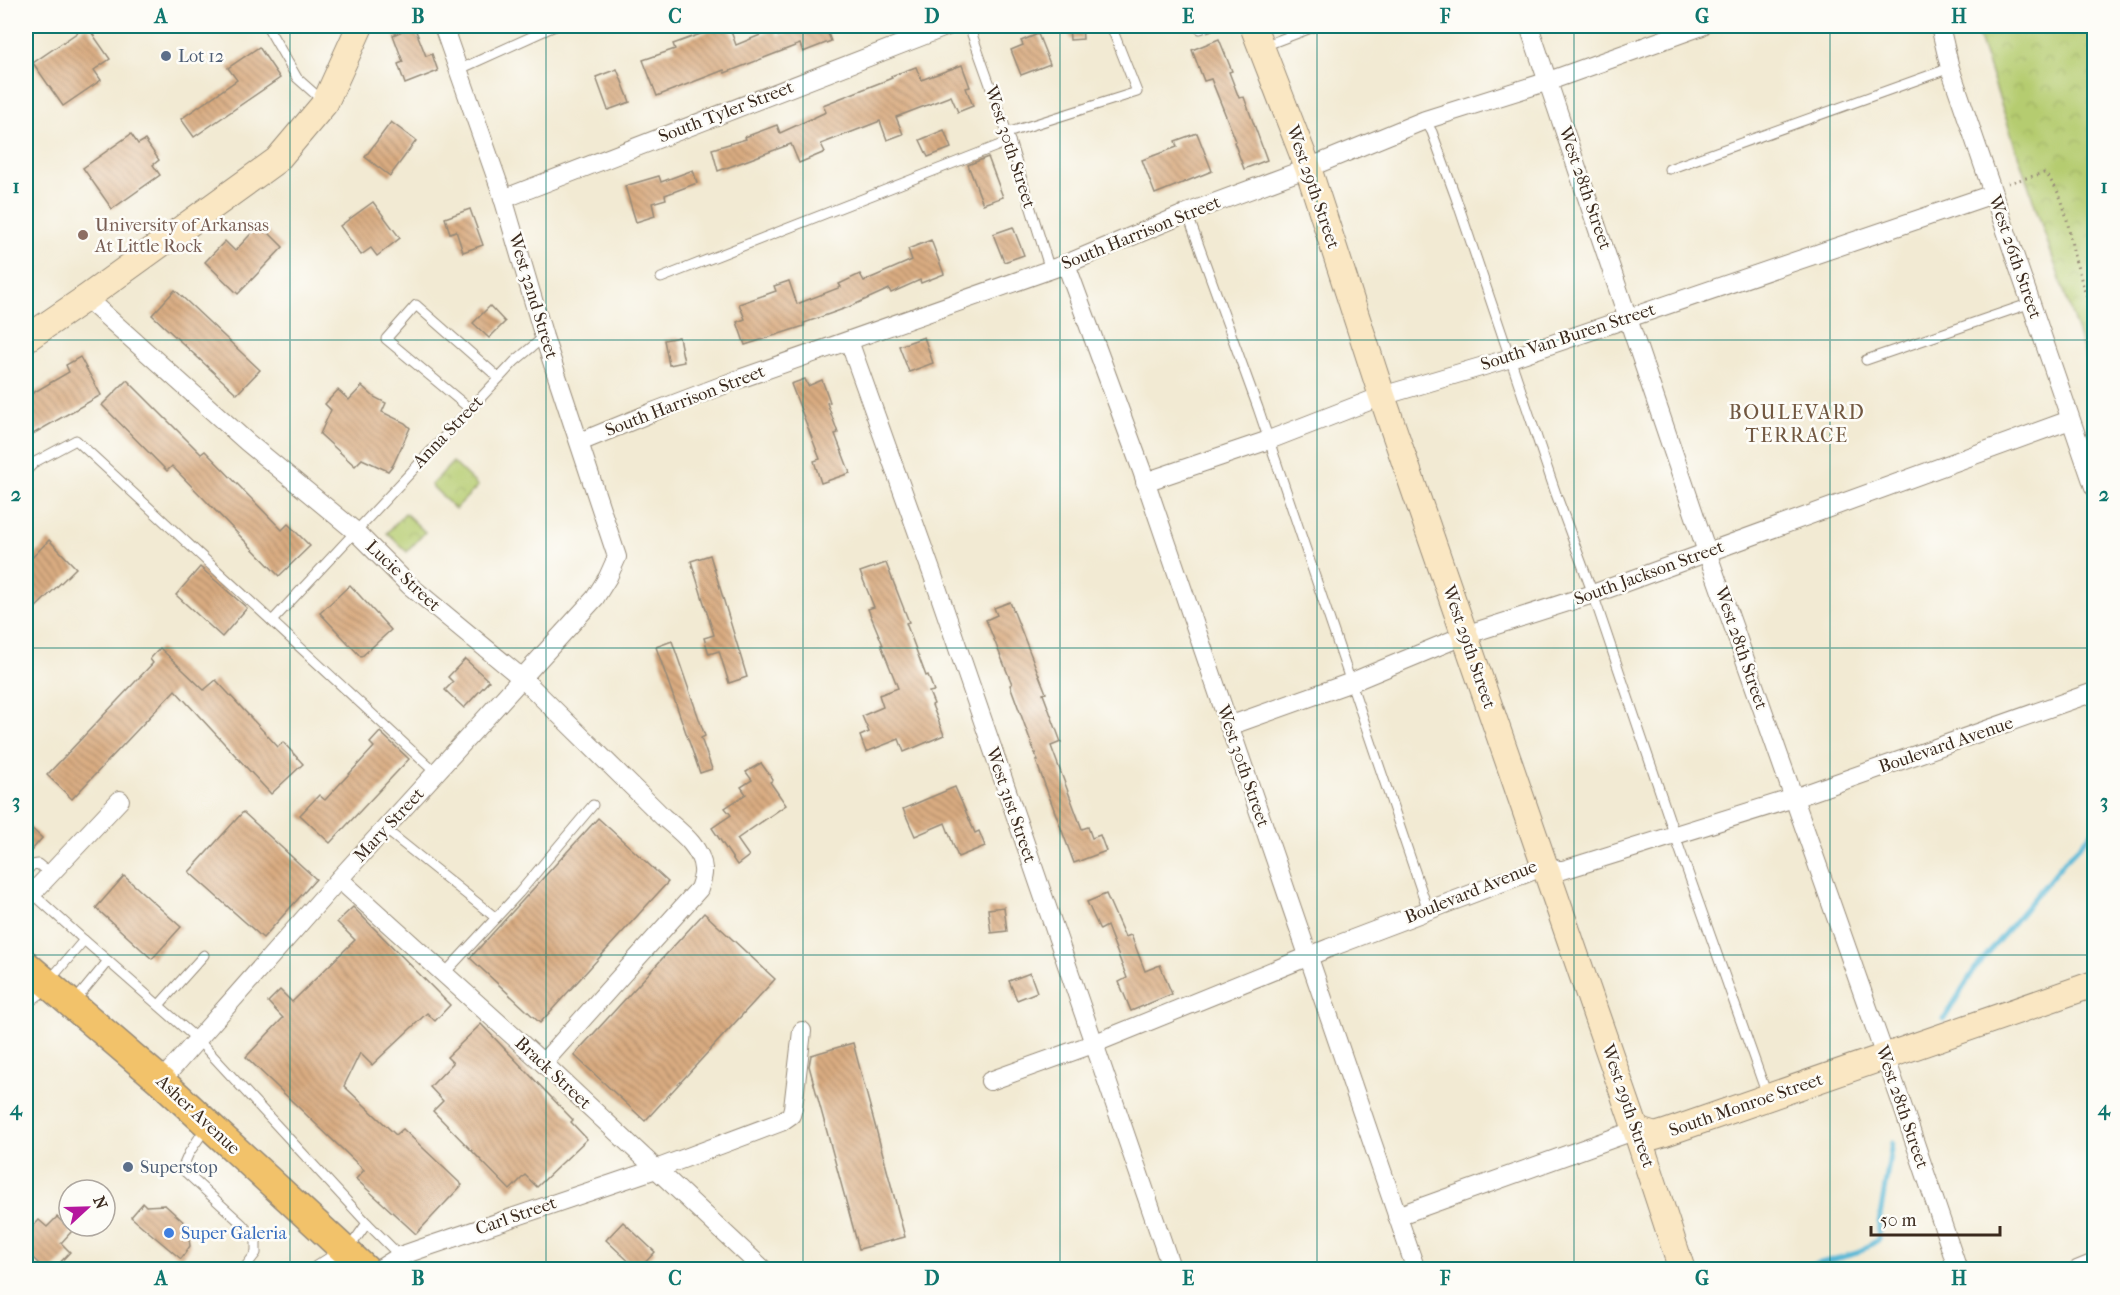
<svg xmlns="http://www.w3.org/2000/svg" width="2120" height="1295" font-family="'IM FELL French Canon',serif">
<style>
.park{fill:url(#park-crowns);stroke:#787b47;stroke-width:1.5}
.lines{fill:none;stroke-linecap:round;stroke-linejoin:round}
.stream{stroke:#58b8d6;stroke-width:5}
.building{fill:url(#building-back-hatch)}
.lane-casing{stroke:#968a78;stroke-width:11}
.street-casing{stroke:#968a78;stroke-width:20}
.secondary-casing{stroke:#968a78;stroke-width:28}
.primary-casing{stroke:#968a78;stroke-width:31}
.path{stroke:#968a78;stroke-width:3;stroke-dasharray:1.5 4.5;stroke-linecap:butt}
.lane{stroke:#fff;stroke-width:9}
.street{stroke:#fff;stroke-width:18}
.secondary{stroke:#fae7c3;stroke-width:26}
.primary{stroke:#f2c26a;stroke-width:28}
.grid{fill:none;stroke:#0f766e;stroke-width:1.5;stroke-opacity:0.55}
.service-dot{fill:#5c6f8a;stroke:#fdfcf7;stroke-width:2}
.education-dot{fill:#8d6e63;stroke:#fdfcf7;stroke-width:2}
.shop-dot{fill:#3f7fe0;stroke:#fdfcf7;stroke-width:2}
.labels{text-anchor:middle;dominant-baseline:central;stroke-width:5;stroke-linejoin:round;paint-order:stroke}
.service-label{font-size:18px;fill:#4e5e75;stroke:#fdfcf7;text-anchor:start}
.street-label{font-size:18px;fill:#3b2a1e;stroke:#fdfcf7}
.education-label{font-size:18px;fill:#785e54;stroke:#fdfcf7;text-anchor:start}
.shop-label{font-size:18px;fill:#366cbe;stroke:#fdfcf7;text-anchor:start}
.neighbourhood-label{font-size:20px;letter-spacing:1.5px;fill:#725841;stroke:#fdfcf7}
.neatline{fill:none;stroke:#0f766e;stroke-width:2}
.grid-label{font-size:20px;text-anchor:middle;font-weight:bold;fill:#0f766e}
</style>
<defs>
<pattern id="park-crowns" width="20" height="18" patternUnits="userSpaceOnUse" patternTransform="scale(1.5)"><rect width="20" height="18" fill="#b5cc70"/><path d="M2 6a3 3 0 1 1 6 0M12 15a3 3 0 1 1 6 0" fill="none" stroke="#9daf61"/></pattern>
<pattern id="building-back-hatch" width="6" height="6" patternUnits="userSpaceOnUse" patternTransform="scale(1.5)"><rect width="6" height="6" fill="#d9ac81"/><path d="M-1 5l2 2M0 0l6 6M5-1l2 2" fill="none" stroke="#b18c69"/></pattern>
</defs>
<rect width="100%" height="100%" fill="#fdfcf7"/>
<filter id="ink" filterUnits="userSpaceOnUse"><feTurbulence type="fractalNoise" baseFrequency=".0167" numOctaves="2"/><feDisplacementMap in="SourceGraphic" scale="12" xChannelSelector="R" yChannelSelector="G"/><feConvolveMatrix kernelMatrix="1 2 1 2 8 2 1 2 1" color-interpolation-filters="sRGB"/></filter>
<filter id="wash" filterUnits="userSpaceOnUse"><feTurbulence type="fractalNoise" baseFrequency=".008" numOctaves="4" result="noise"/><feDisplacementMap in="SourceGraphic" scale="24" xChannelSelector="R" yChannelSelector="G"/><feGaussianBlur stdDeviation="1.35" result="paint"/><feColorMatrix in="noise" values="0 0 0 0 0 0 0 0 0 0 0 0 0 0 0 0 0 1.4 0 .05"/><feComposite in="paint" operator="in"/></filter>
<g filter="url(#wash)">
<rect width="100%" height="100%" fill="#f2ead3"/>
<!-- park -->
<g class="park">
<path d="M1975,26H2094V381Z"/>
<path d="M453,462L478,486L455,509L431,485Z"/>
<path d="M405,513L425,532L407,552L387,533Z"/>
</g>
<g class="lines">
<!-- stream -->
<g class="stream">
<path d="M1944,1019L1974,970L2065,861L2094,831"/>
<path d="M1795,1270L1857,1253L1878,1240L1879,1223L1892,1143"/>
</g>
</g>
<g id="blocks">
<!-- building -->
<g class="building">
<path d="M87,26L110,59L94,70L101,80L63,106L33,63Z"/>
<path d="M414,26L426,56L432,54L438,71L405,84L398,64L403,62L393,35Z"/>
<path d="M708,26H729L736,45L775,29L778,36L807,26H825L831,41L803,52L800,44L725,73L724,70L657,96L643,60L675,49L673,44L709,31Z"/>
<path d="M1069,26H1082L1083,39L1070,40Z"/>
<path d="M1038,34L1050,64L1021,75L1011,50L1023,45L1021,41Z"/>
<path d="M1219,39L1232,71L1229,72L1239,98L1244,97L1267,160L1244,169L1234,142L1236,141L1211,79L1204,81L1192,50Z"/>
<path d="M259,47L280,78L194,137L181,119L237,80L228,68Z"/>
<path d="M962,65L970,87L966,88L973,106L958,112L951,96L896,117L903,134L887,140L880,121L821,144L825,152L799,163L791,144L718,171L712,149L746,139L745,137L777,125L780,133L826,112L823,105L892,78L891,76L916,67L921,80Z"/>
<path d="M617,69L630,102L608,110L596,77Z"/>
<path d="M391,122L416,141L390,176L365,157Z"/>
<path d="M944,130L951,148L928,157L920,140Z"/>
<path d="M1197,133L1212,171L1155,194L1142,160L1177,147L1175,141Z"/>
<path d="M131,134L138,144L145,140L159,160L153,165L160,175L112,209L83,168Z"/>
<path d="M988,157L1003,197L983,204L968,165Z"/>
<path d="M693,170L697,183L665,195L666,199L652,203L655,216L636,222L625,186L659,176L661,182Z"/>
<path d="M373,202L400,238L377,256L371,248L361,255L340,226Z"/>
<path d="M470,209L483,245L463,252L456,231L450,233L445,218Z"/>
<path d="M260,224L283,247L238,294L205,262L225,241L235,251Z"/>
<path d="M1013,227L1024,255L1004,262L993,234Z"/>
<path d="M931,240L944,274L921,283L920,280L891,293L889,289L849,307L804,323V326L745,345L737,322L745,319L739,304L776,291L774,286L789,281L797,304L841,287L839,284L860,274L864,281L912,260L908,249Z"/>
<path d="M175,290L260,370L237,394L152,315Z"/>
<path d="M490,306L505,322L489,338L473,323Z"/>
<path d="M679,337L684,362L669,365L664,340Z"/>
<path d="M924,337L933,363L909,372L899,346Z"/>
<path d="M80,357L101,395L26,438V397L69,372L66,365Z"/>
<path d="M805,379L808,386L822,380L830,402L827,403L838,433L835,434L850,473L821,483L814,461L820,459L791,384Z"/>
<path d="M127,380L201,454L205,451L282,530L288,524L310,546L279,576L172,466L167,471L102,405Z"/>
<path d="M362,386L374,397L386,403L382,412L405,423L410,428L393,465L388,471L362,459L355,466L320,434L331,410L325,404L338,390L349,400Z"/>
<path d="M49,540L76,568L26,617V564Z"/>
<path d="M710,555L747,677L729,683L719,651L709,654L704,638L714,635L691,561Z"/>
<path d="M886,563L909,622L906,623L926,676L928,675L934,691L929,692L934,704L932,705L944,735L904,752L899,739L866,752L860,736L869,732L862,716L883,707L879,695L898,688L881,645H883L868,609L874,607L860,572Z"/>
<path d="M200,567L247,608L222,637L176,595Z"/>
<path d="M350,585L391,630L361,657L320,613Z"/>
<path d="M1010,602L1046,693L1043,694L1061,742L1051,746L1082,829L1088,827L1092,838L1100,835L1106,851L1074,863L1036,761H1038L1010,685L1012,684L986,620L997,615L994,608Z"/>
<path d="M672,641L705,736L701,738L712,769L700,773L656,647Z"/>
<path d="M160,648L204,690L216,680L278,747L283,742L303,764L271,794L175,690L72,799L47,775L153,663L150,659Z"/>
<path d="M465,659L489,681L464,708L445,690L453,682L448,677Z"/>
<path d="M380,732L409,759L330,843L300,815L319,795L325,800L374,747L370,743Z"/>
<path d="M761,763L773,780L770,782L786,805L737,839L749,856L737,865L712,828L731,815L725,808L746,794L741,787L752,780L746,772Z"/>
<path d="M955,787L975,833L979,831L985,846L958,857L945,823L915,836L903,809Z"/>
<path d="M243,812L316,879L263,938L189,872Z"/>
<path d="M598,818L668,882L540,1023L470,958Z"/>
<path d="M26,823L42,838L26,857Z"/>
<path d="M124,876L181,927L152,959L96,908Z"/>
<path d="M1106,894L1125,937L1131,935L1145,971L1160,965L1172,994L1131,1011L1119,982L1127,978L1107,926L1100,930L1087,902Z"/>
<path d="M353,907L450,1005L435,1021L427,1013L372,1065L360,1053L344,1086L396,1135L403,1129L462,1185L416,1234L356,1179L364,1170L246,1057L283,1018L268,1002L280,990L292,1002L355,940L337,922Z"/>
<path d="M1004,907L1007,931L991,933L988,909Z"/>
<path d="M704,913L775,979L645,1121L574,1055Z"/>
<path d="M1030,973L1037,992L1017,1000L1009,981Z"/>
<path d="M481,1024L573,1120L571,1122L587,1139L537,1187L525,1175L510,1190L433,1111L443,1101L430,1087L453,1063L447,1057Z"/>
<path d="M853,1043L905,1237L859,1249L809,1066L811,1055Z"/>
<path d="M143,1203L146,1206L165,1205L187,1225L190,1246L181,1259L131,1217Z"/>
<path d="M57,1217L72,1231L61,1243L70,1252L54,1269H44L26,1251V1234L39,1220L47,1227Z"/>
<path d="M623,1222L655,1252L639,1269H637L606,1240Z"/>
</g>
</g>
</g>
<g filter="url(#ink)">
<use href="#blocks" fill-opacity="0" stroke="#968a78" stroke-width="1.5"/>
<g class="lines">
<defs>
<g id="lane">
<path d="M267,26L297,78L324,102"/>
<path d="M969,26L1010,141L1050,270"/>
<path d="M1199,26L1200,29L1209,26"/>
<path d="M1262,44H1269L1316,26"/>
<path d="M458,70L555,26"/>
<path d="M1425,120L1432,132L1456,198L1556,494L1593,594L1675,836L1767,1095"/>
<path d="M1007,133L1137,92L1111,26"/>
<path d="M1669,169L1950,68"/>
<path d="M1187,213L1258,408L1428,910"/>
<path d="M661,278L1010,141"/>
<path d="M1866,360L2031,303"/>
<path d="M470,409L386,339L416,305L499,378"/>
<path d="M26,471L35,462L76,440L437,774"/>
<path d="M272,621L515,361L544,337"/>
<path d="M385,829L496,918"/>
<path d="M26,872L32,865L38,864L50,874"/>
<path d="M32,893L84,940L50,980"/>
<path d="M84,940L108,961"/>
<path d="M444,974L519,893L593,805"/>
<path d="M75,1001L108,961L198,1040L367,1223L348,1250"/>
<path d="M159,1005L204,955"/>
<path d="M207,1126L189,1153L182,1169L242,1224L256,1240V1253L243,1270"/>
<path d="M367,1223L400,1256"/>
</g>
<g id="street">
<path d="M1529,26L1707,552L1898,1093L1958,1270"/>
<path d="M1940,26L1950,68L2094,487"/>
<path d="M503,199L948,26"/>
<path d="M1066,264L1142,471L1416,1270"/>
<path d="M86,298L247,442L355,531L409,585L523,679L663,817C678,830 702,847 703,869C704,876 701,882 699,889L543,1063"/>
<path d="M849,341L932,573L1172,1270"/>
<path d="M580,442L653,412L742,378L1066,264L1187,213L1308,168L1425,120L1549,81L1702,26"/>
<path d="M1145,482L1269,440L1382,396L1511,358L1993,194"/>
<path d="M1229,726L1352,682L1465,635L1593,594L2070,420"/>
<path d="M339,879L543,1063L764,1270"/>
<path d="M26,900L120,800"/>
<path d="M26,999L46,984"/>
<path d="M161,1081L339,879L595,598L608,577L617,557L544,337L501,191L443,26"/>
<path d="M990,1081L1093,1044L1329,948L1540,868L1544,863L1557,870H1563L1794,798L2094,692"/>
<path d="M1397,1216L1636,1130"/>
<path d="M318,1270L347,1252"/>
<path d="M378,1270L400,1256L423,1248L656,1169L781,1122L791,1115L793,1108L802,1031"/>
<path d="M2077,1270L2094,1263"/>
</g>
<g id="secondary">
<path d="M1253,26L1308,168L1382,396L1636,1130L1682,1270"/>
<path d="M26,339L86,298L277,160L325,103L360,26"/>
<path d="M1636,1130L1655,1136L1665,1133L2094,984"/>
</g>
<path id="primary" d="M26,965L161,1081L366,1270"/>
</defs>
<!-- lane casing -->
<use href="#lane" class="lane-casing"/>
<!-- street casing -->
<use href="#street" class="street-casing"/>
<!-- secondary casing -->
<use href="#secondary" class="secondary-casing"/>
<!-- primary casing -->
<use href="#primary" class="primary-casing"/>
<!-- path -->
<path class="path" d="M2008,183L2044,173C2068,197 2067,228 2075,259C2081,280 2088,300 2094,321"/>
<!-- lane -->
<use href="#lane" class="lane"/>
<!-- street -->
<use href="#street" class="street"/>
<!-- secondary -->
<use href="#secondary" class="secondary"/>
<!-- primary -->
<use href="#primary" class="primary"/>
</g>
</g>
<!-- grid -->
<path class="grid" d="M290,26V1270M546,26V1270M803,26V1270M1060,26V1270M1317,26V1270M1574,26V1270M1830,26V1270M26,340H2094M26,648H2094M26,955H2094"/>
<!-- markers -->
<g class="service-dot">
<circle cx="166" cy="56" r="6"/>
<circle cx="128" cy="1167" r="6"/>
</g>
<circle class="education-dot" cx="83" cy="235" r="6"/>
<circle class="shop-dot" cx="169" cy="1233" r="6"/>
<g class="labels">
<!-- service labels -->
<g class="service-label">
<text x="178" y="56">Lot 12</text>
<text x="140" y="1167">Superstop</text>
</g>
<!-- street labels -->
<g class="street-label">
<text transform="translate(726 112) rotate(-21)">South Tyler Street</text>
<text transform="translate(1010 147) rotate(72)">West 30th Street</text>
<text transform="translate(1313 187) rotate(71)">West 29th Street</text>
<text transform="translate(1585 188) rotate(71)">West 28th Street</text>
<text transform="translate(1141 233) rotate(-22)">South Harrison Street</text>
<text transform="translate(2015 257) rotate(71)">West 26th Street</text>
<text transform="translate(533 296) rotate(73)">West 32nd Street</text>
<text transform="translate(1568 337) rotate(-18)">South Van Buren Street</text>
<text transform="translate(685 401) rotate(-21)">South Harrison Street</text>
<text transform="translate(448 432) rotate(-46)">Anna Street</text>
<text transform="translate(1649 573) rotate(-20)">South Jackson Street</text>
<text transform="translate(403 576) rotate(43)">Lucie Street</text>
<text transform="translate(1469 647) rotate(71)">West 29th Street</text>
<text transform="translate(1741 648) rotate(71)">West 28th Street</text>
<text transform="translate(1946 745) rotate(-19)">Boulevard Avenue</text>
<text transform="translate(1243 766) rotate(71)">West 30th Street</text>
<text transform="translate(1011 805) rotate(71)">West 31st Street</text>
<text transform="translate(389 825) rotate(-47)">Mary Street</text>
<text transform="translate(1471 892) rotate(-22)">Boulevard Avenue</text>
<text transform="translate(553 1073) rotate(43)">Brack Street</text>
<text transform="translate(1746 1105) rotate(-19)">South Monroe Street</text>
<text transform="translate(1628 1106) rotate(71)">West 29th Street</text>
<text transform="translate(1902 1107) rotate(71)">West 28th Street</text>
<text transform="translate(198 1115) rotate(43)">Asher Avenue</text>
<text transform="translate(516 1216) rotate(-19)">Carl Street</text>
</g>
<!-- education labels -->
<g class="education-label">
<text x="95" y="225">University of Arkansas<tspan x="95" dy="21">At Little Rock</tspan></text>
</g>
<!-- shop labels -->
<g class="shop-label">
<text x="181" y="1233">Super Galeria</text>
</g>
<!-- neighbourhood labels -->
<g class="neighbourhood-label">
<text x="1797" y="412">BOULEVARD<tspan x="1797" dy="23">TERRACE</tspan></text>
</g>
</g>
<!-- margin -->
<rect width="2120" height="1295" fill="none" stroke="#fdfcf7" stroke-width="66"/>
<!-- north arrow -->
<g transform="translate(87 1208) rotate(68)"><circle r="28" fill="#fdfcf7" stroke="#afa8a0" stroke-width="1.5"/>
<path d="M0-4.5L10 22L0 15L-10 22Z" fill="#b5179e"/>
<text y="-9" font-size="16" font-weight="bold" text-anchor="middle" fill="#3b2a1e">N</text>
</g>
<!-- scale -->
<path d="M1871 1226v9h129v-9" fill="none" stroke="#3b2a1e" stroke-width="3"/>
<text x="1880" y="1226" font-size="18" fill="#3b2a1e" stroke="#fdfcf7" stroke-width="4.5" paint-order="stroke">50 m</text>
<rect x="33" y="33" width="2054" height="1229" class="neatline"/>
<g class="grid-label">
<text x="161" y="23">A</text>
<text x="418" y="23">B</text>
<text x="675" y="23">C</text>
<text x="932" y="23">D</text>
<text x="1188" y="23">E</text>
<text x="1445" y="23">F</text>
<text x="1702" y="23">G</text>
<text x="1959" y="23">H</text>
<text x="16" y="193">1</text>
<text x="2104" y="193">1</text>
<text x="16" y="501">2</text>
<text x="2104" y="501">2</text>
<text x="16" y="808">3</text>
<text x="2104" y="808">3</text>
<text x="16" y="1115">4</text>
<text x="2104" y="1115">4</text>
<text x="161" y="1285">A</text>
<text x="418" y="1285">B</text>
<text x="675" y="1285">C</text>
<text x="932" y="1285">D</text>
<text x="1188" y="1285">E</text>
<text x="1445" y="1285">F</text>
<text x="1702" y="1285">G</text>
<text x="1959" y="1285">H</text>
</g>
</svg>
